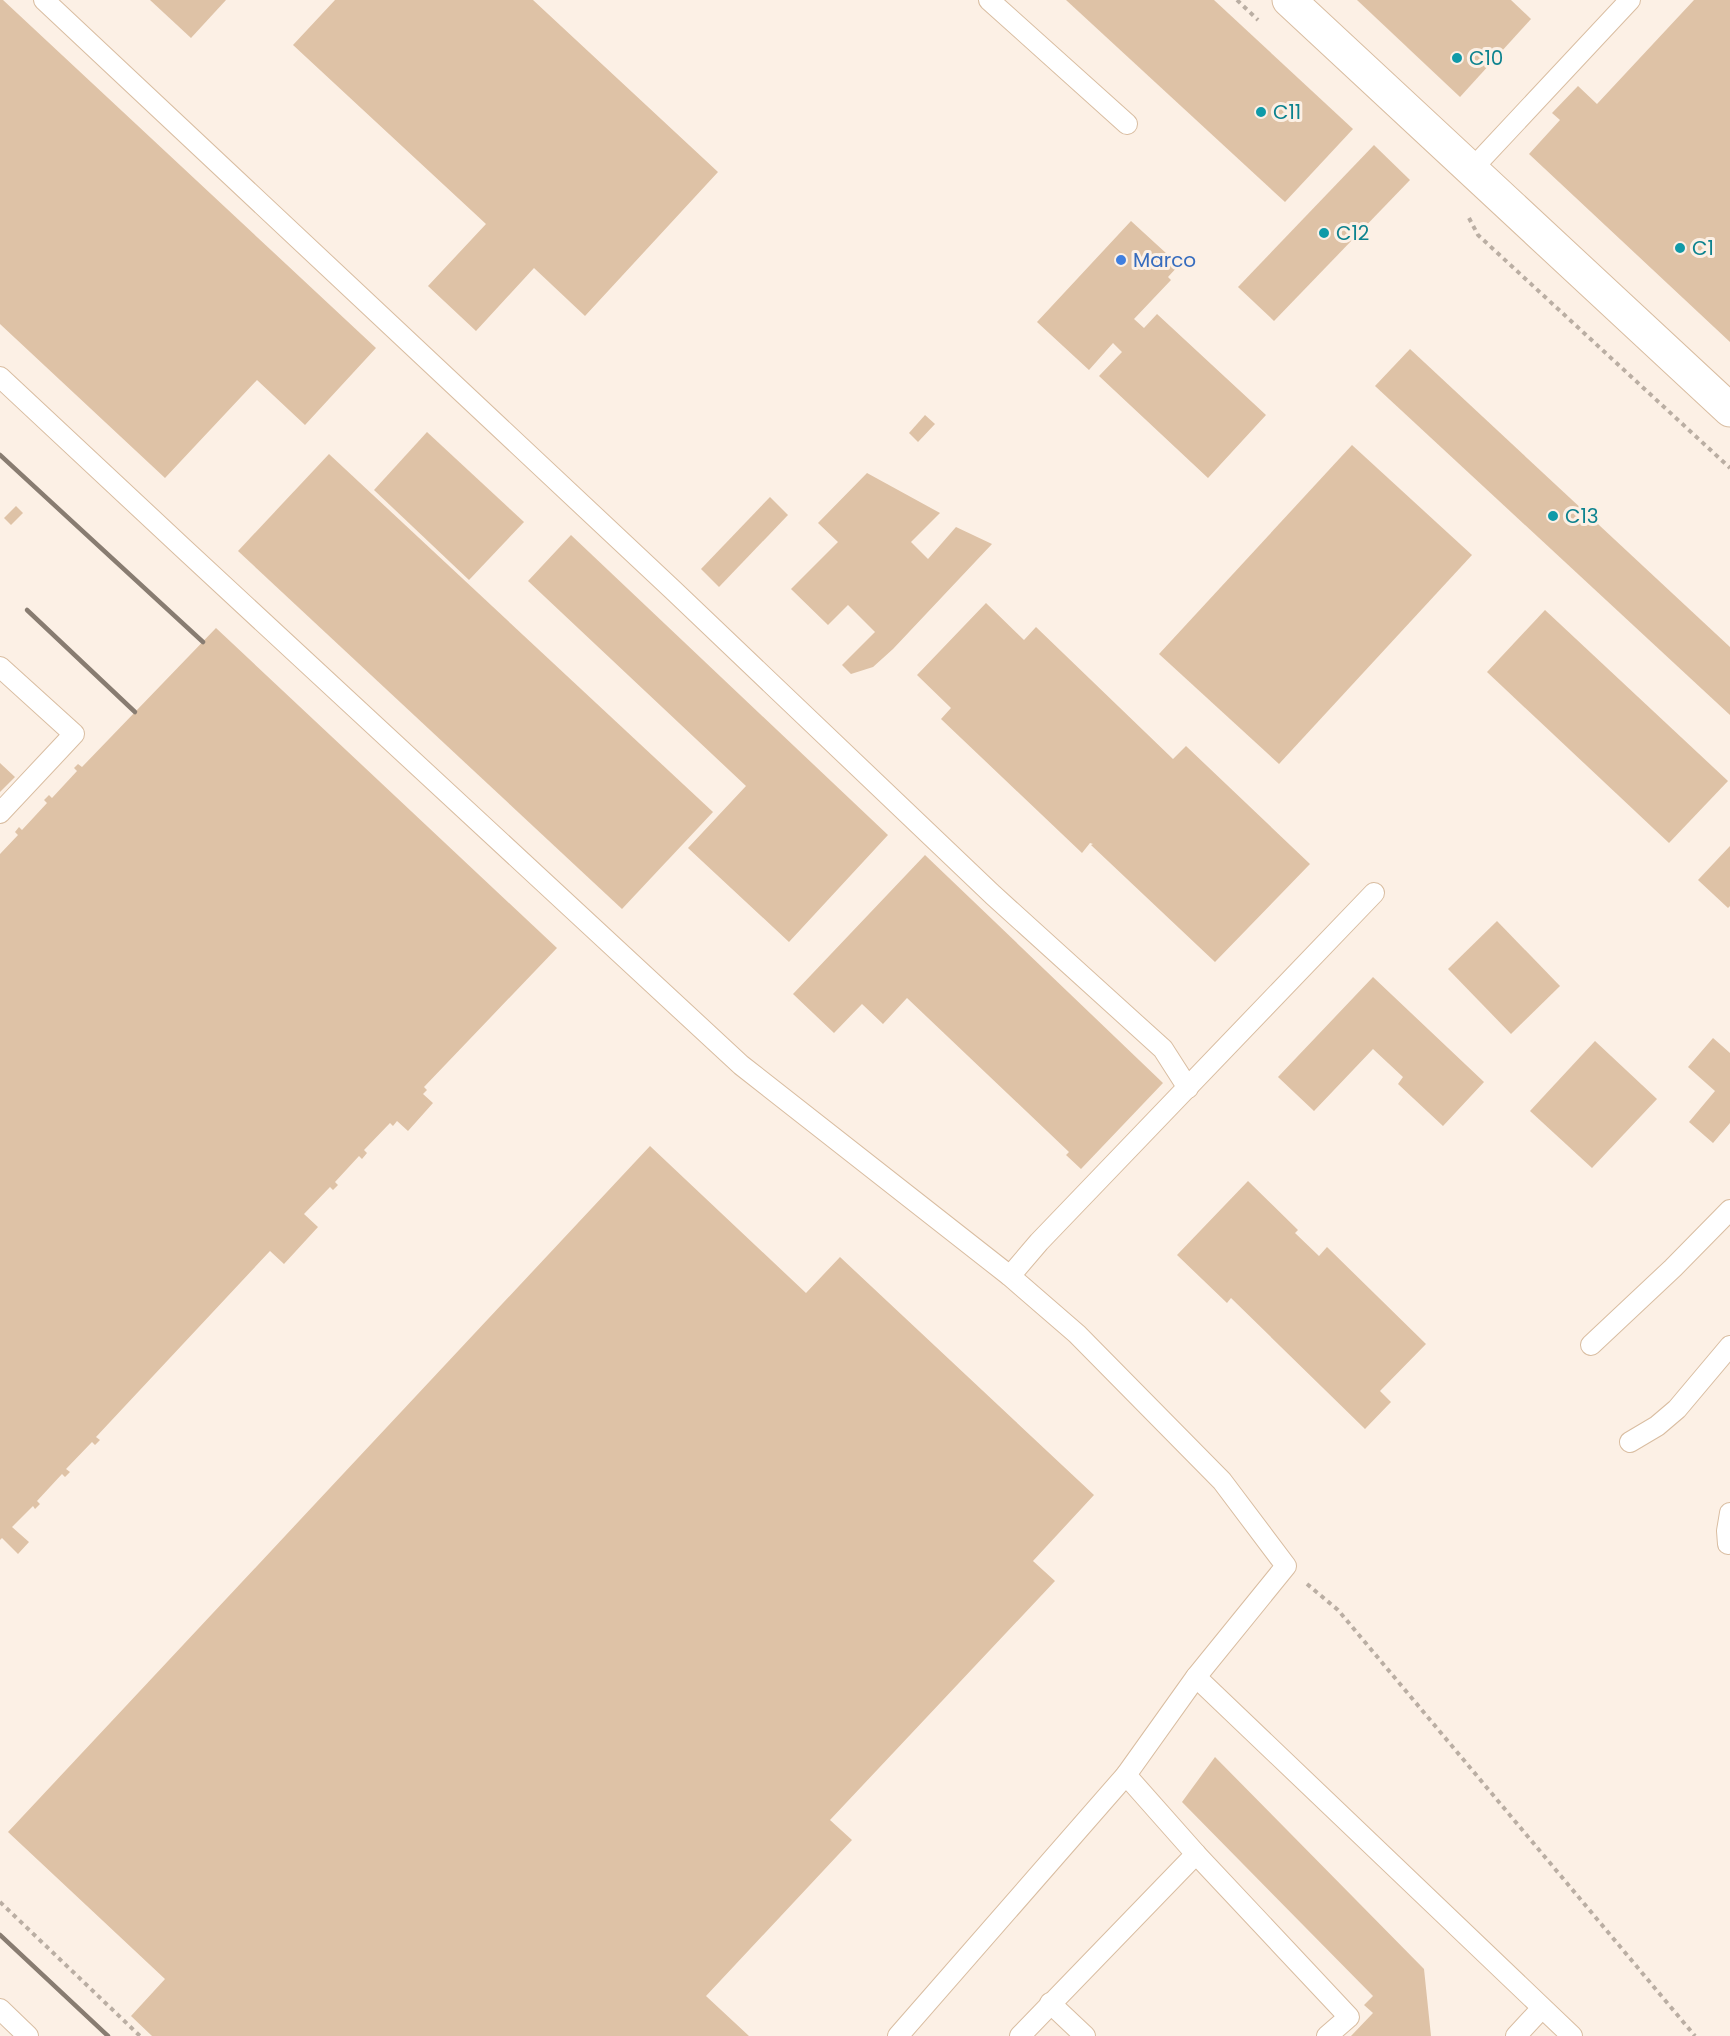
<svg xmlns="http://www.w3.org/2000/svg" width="1730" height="2036" font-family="Poppins,sans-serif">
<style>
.building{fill:#dec2a6}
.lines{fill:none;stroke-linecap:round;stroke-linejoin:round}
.service-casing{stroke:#d9bda1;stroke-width:22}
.minor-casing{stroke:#d9bda1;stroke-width:35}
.path{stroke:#baaea3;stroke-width:4;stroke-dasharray:4.5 4.5;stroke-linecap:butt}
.service{stroke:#fff;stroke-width:20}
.minor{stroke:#fff;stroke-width:33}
.rail{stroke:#887c71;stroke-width:4.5}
.culture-dot{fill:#0f9aa8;stroke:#fcf0e5;stroke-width:2}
.shop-dot{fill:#3f7fe0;stroke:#fcf0e5;stroke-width:2}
.labels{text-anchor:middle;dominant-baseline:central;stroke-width:6;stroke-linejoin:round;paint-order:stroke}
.culture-label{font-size:20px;fill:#0d838f;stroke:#fcf0e5;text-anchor:start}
.shop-label{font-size:20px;fill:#366cbe;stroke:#fcf0e5;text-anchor:start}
</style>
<rect width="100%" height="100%" fill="#fcf0e5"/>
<!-- building -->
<g class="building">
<path d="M0,0H3L376,348L305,425L257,380L165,478L0,324Z"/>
<path d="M150,0H226L191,38Z"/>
<path d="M335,0H533L718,172L585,316L534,268L476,331L428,286L486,224L293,45Z"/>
<path d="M1066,0H1214L1353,129L1285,202Z"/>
<path d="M1357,0H1511L1531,19L1460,97Z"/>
<path d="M1694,0H1730V342L1529,154L1560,120L1552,113L1578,86L1597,104Z"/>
<path d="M1374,145L1410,180L1274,321L1238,287Z"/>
<path d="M1131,221L1179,265L1168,277L1171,280L1134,319L1144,328L1157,314L1266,415L1208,478L1099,376L1122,352L1113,343L1089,370L1037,322Z"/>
<path d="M1410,349L1730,647V715L1375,386Z"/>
<path d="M925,415L935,424L918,442L909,433Z"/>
<path d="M427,432L524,522L469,580L374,490Z"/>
<path d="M1352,445L1472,555L1279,764L1159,654Z"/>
<path d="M329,454L713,812L622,909L238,551Z"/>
<path d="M867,473L940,513L911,542L928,559L956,527L992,544L893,649L873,667L851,674L842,665L875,632L848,605L828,625L791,589L838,542L818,523Z"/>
<path d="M770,497L788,515L719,587L701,569Z"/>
<path d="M16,506L23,513L11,525L4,518Z"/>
<path d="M571,535L888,835L789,942L688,848L746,786L528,581Z"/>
<path d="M986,603L1024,640L1036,627L1173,759L1186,746L1310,864L1215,962L1091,845L1093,844L1090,843L1082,853L941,719L951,708L917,675Z"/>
<path d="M1545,610L1728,781L1669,843L1487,672Z"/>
<path d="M216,628L557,948L424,1087L427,1090L423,1094L433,1103L408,1131L397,1121L393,1126L390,1123L364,1150L367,1153L362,1159L359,1156L335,1182L338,1185L333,1190L330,1187L304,1214L318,1227L284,1264L270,1251L96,1437L100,1440L95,1445L92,1442L66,1469L70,1472L65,1477L62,1474L37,1501L40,1504L35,1509L33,1506L12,1527L29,1542L18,1554L2,1538L0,1540V854L18,835L15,832L19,827L22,830L47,803L44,800L49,795L52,798L77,771L74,768L78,764L82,767Z"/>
<path d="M0,763L15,777L0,792Z"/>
<path d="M1730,846V906L1728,908L1698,880Z"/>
<path d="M925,855L1163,1083L1081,1169L1066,1155L1069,1152L907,998L883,1024L862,1004L834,1033L793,994Z"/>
<path d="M1497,921L1560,986L1511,1034L1448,969Z"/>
<path d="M1373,977L1484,1082L1443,1126L1398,1084L1403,1077L1373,1049L1314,1111L1278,1077Z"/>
<path d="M1713,1038L1730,1053V1123L1713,1143L1689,1122L1715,1091L1688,1067Z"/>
<path d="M1595,1041L1657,1099L1592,1168L1530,1111Z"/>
<path d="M650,1146L806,1293L840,1257L1094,1495L1033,1561L1055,1581L830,1820L852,1840L706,1996L749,2036H152L131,2016L165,1979L8,1832Z"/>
<path d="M1248,1181L1298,1230L1295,1233L1319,1256L1327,1247L1426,1344L1380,1391L1391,1402L1365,1429L1231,1298L1227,1303L1177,1255Z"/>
<path d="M1215,1757L1424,1969L1431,2036H1351L1373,2013L1364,2005L1373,1996L1182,1802Z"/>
</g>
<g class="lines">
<defs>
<g id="service">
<path d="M44,0L673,590L993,895L1163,1049L1188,1088"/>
<path d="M989,0L1127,124"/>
<path d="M1472,169L1630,0"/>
<path d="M0,377L183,548L741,1065L1010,1276L1077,1334L1222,1481L1286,1566L1196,1677L1126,1775L898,2036"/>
<path d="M0,667L74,734L0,813"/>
<path d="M1010,1276L1039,1242L1374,893"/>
<path d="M1591,1345L1673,1268L1730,1210"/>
<path d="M1630,1442L1657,1426L1677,1409L1730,1346"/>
<path d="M1728,1544L1727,1531L1730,1513"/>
<path d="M1196,1677L1572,2036"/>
<path d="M1126,1775L1196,1854L1349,2017L1327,2036"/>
<path d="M1050,2003L1085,2036"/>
<path d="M0,2009L28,2036"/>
<path d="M1020,2036L1196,1854"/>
<path d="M1516,2036L1542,2008"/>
</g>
<path id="minor" d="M1289,0L1730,410"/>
</defs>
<!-- service casing -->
<use href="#service" class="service-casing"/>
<!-- minor casing -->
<use href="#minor" class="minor-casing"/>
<!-- path -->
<g class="path">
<path d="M1237,0L1258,20"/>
<path d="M1469,218L1478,235L1730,468"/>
<path d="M1307,1584L1338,1610L1695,2036"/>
<path d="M0,1902L140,2036"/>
</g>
<!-- service -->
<use href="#service" class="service"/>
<!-- minor -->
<use href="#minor" class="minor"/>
<!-- rail -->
<g class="rail">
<path d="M0,455L203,642"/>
<path d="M27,610L135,712"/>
<path d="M0,1935L108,2036"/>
</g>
</g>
<!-- markers -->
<g class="culture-dot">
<circle cx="1457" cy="58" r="6"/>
<circle cx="1261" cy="112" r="6"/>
<circle cx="1324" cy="233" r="6"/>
<circle cx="1680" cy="248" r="6"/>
<circle cx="1553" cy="516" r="6"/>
</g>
<circle class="shop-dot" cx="1121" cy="260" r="6"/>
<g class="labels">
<!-- culture labels -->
<g class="culture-label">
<text x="1469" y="58">C10</text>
<text x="1273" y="112">C11</text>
<text x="1336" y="233">C12</text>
<text x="1692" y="248">C1</text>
<text x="1565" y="516">C13</text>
</g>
<!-- shop labels -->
<g class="shop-label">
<text x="1133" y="260">Marco</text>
</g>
</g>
</svg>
